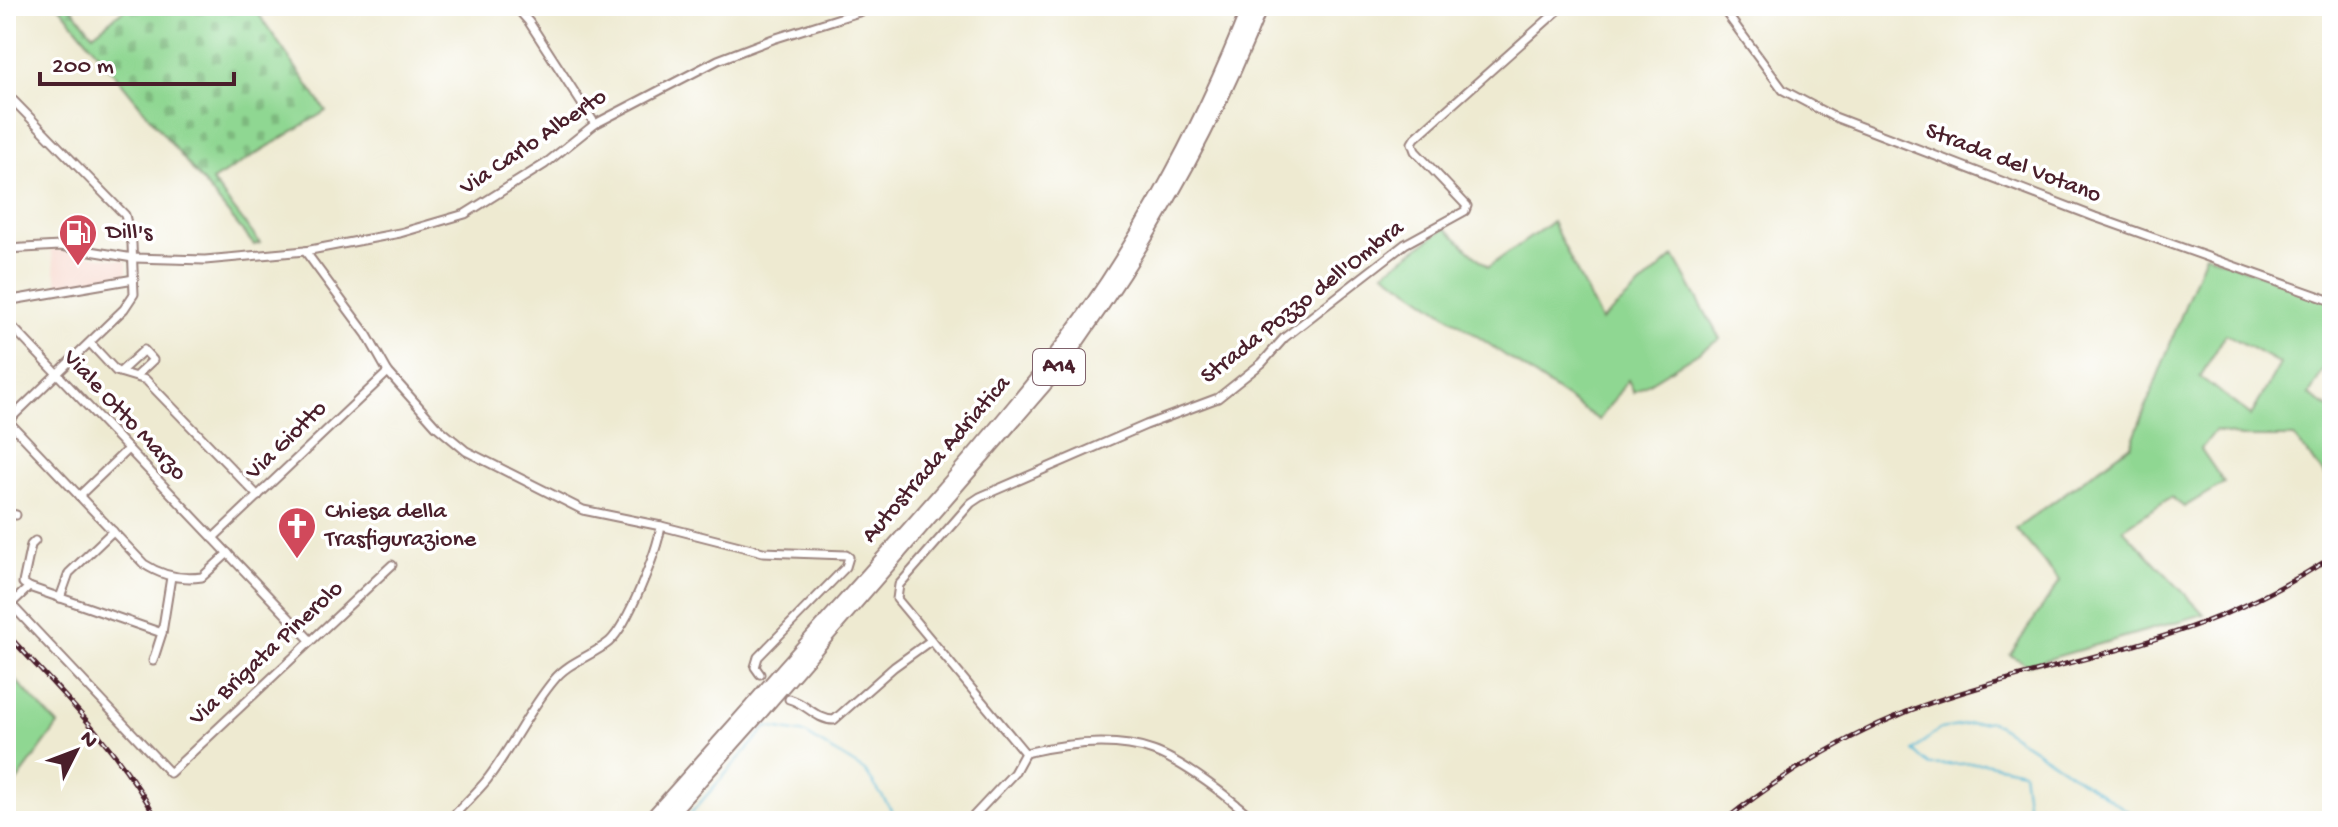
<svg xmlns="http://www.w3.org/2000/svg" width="2338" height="827" font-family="'Gochi Hand',sans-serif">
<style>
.built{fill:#f6d1c5}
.grass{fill:#8fd792;stroke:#6c7b5e;stroke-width:2;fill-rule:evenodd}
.cemetery{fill:url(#cemetery-stones);stroke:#6c7b5e;stroke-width:2}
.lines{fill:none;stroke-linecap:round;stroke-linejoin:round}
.stream{stroke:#56b7d5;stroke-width:2}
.minor-casing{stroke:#9c847e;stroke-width:11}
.motorway-casing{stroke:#9c847e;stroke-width:16}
.minor{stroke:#fff;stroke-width:7}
.motorway{stroke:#fff;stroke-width:12}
.rail-casing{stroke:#4a1f2b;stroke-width:5}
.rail{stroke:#fff;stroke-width:2;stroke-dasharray:6;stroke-linecap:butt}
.motorway-bridge-casing{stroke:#9c847e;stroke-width:16;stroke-linecap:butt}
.motorway-bridge{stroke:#fff;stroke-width:12}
.labels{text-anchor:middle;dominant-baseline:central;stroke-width:7;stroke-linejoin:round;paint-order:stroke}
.shield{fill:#fff;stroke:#80626b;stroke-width:2}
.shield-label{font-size:22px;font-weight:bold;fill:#4a1f2b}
.street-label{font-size:24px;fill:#4a1f2b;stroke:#fff}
.poi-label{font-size:24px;fill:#4a1f2b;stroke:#fff;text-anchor:start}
</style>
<defs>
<pattern id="cemetery-stones" width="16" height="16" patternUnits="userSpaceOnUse" patternTransform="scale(2)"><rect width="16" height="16" fill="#8fd792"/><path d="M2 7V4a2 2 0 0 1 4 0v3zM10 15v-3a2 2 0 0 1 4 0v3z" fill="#7db87e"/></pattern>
</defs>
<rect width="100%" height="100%" fill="#fff"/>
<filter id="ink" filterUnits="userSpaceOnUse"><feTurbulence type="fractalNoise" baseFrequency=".0125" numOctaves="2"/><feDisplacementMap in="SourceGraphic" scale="16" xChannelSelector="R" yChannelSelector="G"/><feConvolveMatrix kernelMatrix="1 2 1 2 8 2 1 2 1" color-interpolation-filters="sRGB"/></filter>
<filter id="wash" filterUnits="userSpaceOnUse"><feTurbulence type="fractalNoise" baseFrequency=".006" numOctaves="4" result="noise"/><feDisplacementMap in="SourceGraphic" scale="32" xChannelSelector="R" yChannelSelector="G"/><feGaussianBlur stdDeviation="1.8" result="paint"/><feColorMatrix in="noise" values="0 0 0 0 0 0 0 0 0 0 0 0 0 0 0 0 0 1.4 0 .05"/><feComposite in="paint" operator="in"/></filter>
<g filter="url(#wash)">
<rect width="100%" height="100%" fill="#eeead1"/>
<!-- built -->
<path class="built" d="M51,249L127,261V273L58,286Z"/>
<!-- grass -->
<g class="grass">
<path d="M1552,222L1601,321L1674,256L1720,339L1634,392L1628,380L1599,420L1384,272L1445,228L1488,267Z"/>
<path d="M2205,254L2332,300V354L2309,395L2329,408L2332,405V484L2294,437H2241L2215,431L2201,449L2224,483L2184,507L2171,497L2123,529L2204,614L2028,665L2010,655L2060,581L2016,529L2131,445ZM2226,334L2280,364L2251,416L2200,377Z"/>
<path d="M6,670L58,725L6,796Z"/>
</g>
<!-- cemetery -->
<path class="cemetery" d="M59,6H70L93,34L126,8L125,6H253L326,111L212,181L260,243L254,245Z"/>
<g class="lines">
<!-- stream -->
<g class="stream">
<path d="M684,821L767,727L806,734L865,771L899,821"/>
<path d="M2027,821L2029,818L2023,771L1984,763L1930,765L1913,751L1940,729L1991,721L2143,821"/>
</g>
</g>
</g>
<g filter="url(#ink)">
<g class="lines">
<defs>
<g id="minor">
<path d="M515,6L529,22L595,124"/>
<path d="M1721,6L1783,90L1832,116L2095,217L2332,301"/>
<path d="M6,93L125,215L132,244L134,294L124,309L6,423"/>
<path d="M6,249L60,246L133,258L205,260L305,251L400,233L465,214L545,164L595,124L718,60L773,39L878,6"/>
<path d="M305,251L367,335L388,372L436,426L466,451L583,510L661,526C657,552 628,625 609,642C592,656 568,662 554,680C528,711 511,749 486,781C474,795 461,808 448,821"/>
<path d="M6,301L134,279"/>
<path d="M6,320L311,641"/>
<path d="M90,343L116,371L146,380L258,496"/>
<path d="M120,372L144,350L153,360L136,376"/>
<path d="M8,421L144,564C162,576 180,580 202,577L228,553"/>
<path d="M79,496L128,449"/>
<path d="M6,513L16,515"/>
<path d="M661,526L763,552L846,555L849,557L846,567L758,657L755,667L760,674"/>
<path d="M213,538L388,372"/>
<path d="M29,587L162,633"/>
<path d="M60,598L69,573L113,531"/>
<path d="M6,599L170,773L392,565"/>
<path d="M11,604L29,587L23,583L31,545L35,541"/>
<path d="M153,661L162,633L171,577"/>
<path d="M789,699C806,703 816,720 834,720L894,667L930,641"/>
<path d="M1025,753L897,599L899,585L971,503L980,497L1146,425L1218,398L1262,363L1284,338L1405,244L1465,211L1467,206L1415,151L1412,143L1415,138L1563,6"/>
<path d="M1025,753C1064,744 1114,737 1153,751C1182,761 1232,799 1255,821"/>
<path d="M969,821L1014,773L1025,753"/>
</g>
<g id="motorway">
<path d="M779,674C867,575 958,477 1041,373C1126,267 1200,132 1249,6"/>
<path d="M788,681L1054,374C1138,260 1210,138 1261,6"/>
<path d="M649,821L753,704"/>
<path d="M664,821L762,711"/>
</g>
</defs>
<!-- minor casing -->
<use href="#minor" class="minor-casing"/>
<!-- motorway casing -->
<use href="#motorway" class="motorway-casing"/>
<!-- minor -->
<use href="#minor" class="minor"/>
<!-- motorway -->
<use href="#motorway" class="motorway"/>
<defs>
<g id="rail">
<path d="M6,633C61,692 119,749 158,821"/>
<path d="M1724,821C1780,776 1844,737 1911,710C2013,671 2124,656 2225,614C2262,598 2298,579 2332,557"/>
</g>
</defs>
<!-- rail casing -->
<use href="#rail" class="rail-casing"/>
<!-- rail -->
<use href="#rail" class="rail"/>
<defs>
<g id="motorway-bridge">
<path d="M753,704L779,674"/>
<path d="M762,711L788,681"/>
</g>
</defs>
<!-- motorway-bridge casing -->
<use href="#motorway-bridge" class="motorway-bridge-casing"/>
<!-- motorway-bridge -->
<use href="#motorway-bridge" class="motorway-bridge"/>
</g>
</g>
<!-- icons -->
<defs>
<symbol id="fuel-pin" viewBox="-11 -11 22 30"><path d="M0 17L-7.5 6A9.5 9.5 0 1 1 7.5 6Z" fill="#d1495b" stroke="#fff"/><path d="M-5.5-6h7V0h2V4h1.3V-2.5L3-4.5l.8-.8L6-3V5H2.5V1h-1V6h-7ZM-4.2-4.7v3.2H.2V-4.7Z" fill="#fff"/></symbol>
<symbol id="church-pin" viewBox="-11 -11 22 30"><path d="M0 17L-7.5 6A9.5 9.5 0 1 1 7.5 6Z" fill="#d1495b" stroke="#fff"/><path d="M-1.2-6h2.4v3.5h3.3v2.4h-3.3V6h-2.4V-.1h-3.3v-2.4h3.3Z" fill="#fff"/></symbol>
</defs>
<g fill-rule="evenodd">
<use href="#fuel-pin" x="56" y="211" width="44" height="60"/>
<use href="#church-pin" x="275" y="504" width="44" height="60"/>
</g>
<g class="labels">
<!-- shield labels -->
<rect class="shield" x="1033" y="349" width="52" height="36" rx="6"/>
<g class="shield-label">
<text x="1059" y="367">A14</text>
</g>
<!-- street labels -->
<g class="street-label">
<text transform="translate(534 143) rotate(-34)">Via Carlo Alberto</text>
<text transform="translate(2013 164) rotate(21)">Strada del Votano</text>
<text transform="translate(1303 303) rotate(-38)">Strada Pozzo dell'Ombra</text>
<text transform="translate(124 416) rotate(47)">Viale Otto Marzo</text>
<text transform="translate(287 441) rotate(-44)">Via Giotto</text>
<text transform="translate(937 460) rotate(-49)">Autostrada Adriatica</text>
<text transform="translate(267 654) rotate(-43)">Via Brigata Pinerolo</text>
</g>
<!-- poi labels -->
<g class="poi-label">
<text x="106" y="233">Dill's</text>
<text x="325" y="512">Chiesa della<tspan x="325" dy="28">Trasfigurazione</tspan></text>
</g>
</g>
<!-- margin -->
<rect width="2338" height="827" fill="none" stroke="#fff" stroke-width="32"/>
<!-- north arrow -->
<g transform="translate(76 751) rotate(48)" stroke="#ffffff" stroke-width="6" paint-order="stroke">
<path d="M0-6L14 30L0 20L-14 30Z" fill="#4a1f2b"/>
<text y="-12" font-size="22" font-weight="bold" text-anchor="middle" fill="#4a1f2b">N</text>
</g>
<!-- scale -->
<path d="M40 72v12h194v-12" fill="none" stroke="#4a1f2b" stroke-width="4"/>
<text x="52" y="72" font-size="24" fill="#4a1f2b" stroke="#ffffff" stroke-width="6" paint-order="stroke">200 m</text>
</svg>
